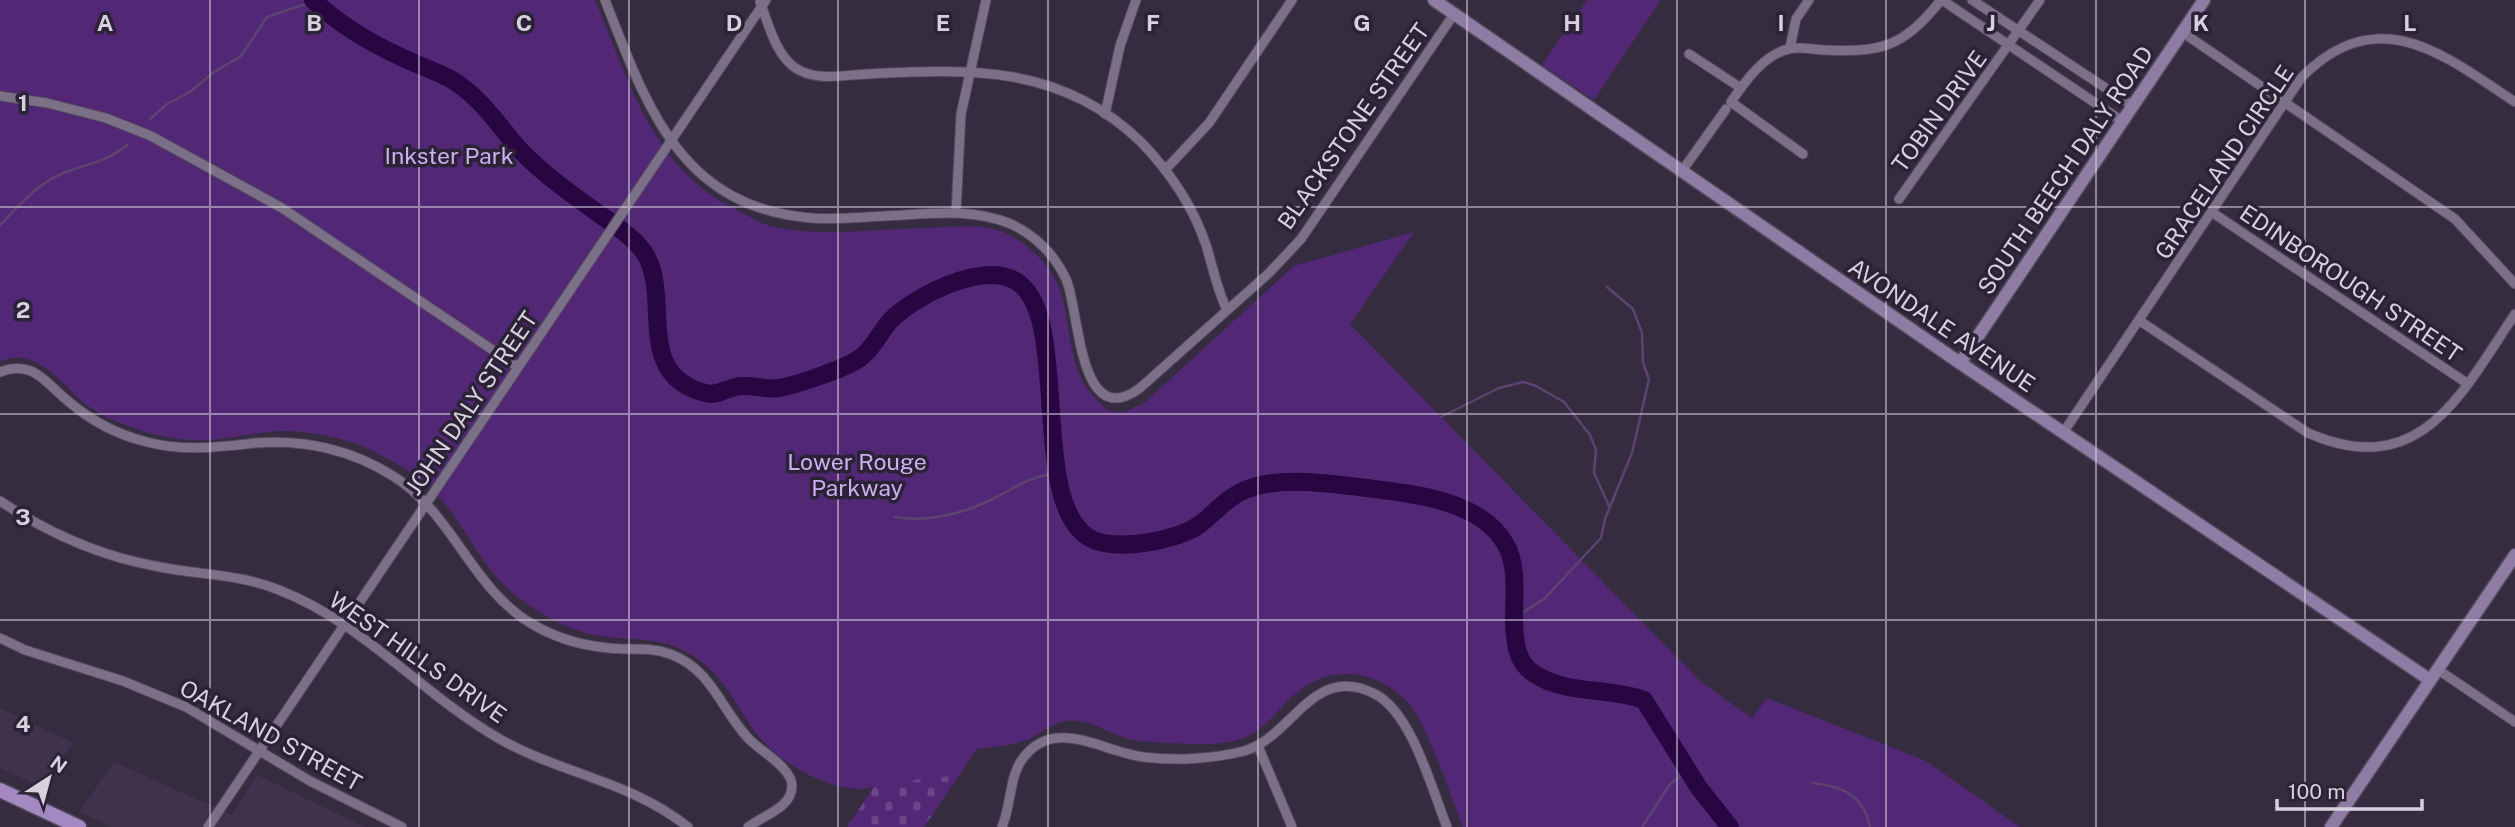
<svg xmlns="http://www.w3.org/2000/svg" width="2515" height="827" font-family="'Public Sans',sans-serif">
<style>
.built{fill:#3f324d}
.green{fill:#522876}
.cemetery{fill:url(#cemetery-stones)}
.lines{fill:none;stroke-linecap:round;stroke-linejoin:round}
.stream{stroke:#5c4370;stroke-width:2.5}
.river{stroke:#280641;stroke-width:18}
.street-casing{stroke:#51495a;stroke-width:11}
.secondary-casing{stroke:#51495a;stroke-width:15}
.primary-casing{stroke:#51495a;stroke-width:17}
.street{stroke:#7b7088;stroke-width:9}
.secondary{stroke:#8f7ca5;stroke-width:12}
.primary{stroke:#a488c2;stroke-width:14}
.grid{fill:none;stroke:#d7d1de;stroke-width:2;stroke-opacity:0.55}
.labels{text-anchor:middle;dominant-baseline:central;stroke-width:7;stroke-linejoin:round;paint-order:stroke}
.street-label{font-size:23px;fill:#d7d1de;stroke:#2b2236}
.park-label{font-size:23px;fill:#cdaff0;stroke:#2b2236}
.grid-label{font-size:23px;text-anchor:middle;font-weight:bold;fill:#d7d1de;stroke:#2b2236;stroke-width:7;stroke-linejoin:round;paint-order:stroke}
</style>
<defs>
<pattern id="cemetery-stones" width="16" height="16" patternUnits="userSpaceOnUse" patternTransform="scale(1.75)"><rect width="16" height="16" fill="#522876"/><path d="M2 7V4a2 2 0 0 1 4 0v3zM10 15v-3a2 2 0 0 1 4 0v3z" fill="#6a4689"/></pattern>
</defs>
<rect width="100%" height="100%" fill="#362c40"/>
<!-- built -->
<g class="built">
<path d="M0,708L73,743L43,788L0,768Z"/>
<path d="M114,762L232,815L257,775L365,827H112L79,812Z"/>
</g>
<!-- green -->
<g class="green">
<path d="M0,0H595C629,80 652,169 737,210C747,215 759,223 770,226C819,238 874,229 924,228C958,227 992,220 1021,242C1078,284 1059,319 1079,373C1084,388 1097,400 1108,411L1124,412L1144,403L1294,266L1414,232L1350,324L1700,681L1752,718L1767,698L1926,761L2020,827H1463C1451,797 1428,727 1410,705C1386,675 1342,664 1309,684C1278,702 1269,735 1229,742C1210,746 1153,743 1133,740C1114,736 1097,723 1078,721C1053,718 1043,734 1024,741C1010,746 992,747 977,749L959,775L860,789C826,789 776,761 756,733C737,707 725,678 698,659C671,640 649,640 618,638C579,636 543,618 513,593C485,570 468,534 446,505C430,484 402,466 379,454C351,438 308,430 277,431C250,433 224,441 198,440C175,440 152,435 131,427C116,422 101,415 88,406C63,387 36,344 0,362Z"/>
<path d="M1587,0H1661L1594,100L1542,65Z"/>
</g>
<!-- cemetery -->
<path class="cemetery" d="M959,775L924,827H847L876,784Z"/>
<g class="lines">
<!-- stream -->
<g class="stream">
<path d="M150,119L167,104L190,92L214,72L241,56L267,17L314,1"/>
<path d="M0,225C17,208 36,185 59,175C83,164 107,163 128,144"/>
<path d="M1441,417L1499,388L1523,382L1536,386L1564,402L1590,435L1596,450L1594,473L1610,508"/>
<path d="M895,517C925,522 959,515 986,502C1012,491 1028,475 1057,474"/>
<path d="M1514,618L1545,598L1601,538L1605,519L1632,453L1649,379L1643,363L1642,333L1633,309L1607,287"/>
<path d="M1813,783C1843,786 1864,796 1870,827"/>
<path d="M1642,827L1670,784L1688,770"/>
</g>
<!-- river -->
<path class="river" d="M313,0C340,25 368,42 401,57C419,66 437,71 454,81C483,100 498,125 520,150C544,175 574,196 602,216C618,228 634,237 645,254C672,296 633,375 705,393C718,397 727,387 741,386C754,385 766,390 779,388C796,385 847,368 860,358C873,349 880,332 890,321C914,296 978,264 1012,279C1074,306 1027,497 1088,537C1113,553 1176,541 1199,525C1215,513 1226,498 1245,490C1278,476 1325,483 1359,487C1405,493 1481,498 1506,545C1518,566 1514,598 1514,621C1515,640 1515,660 1533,673C1565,695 1609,687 1644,700L1699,788L1730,827"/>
<defs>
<g id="street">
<path d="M605,0C647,107 680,207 811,218C836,220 861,217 885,216C927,214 971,207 1011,224C1035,235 1055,255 1066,279C1080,310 1078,434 1140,388L1269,273L1301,239L1454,14"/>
<path d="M1942,0L2122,121"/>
<path d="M1972,0L2133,106"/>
<path d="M760,2C768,22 775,53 794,67C814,82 844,75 867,74C969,69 1061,64 1141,142C1169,171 1193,206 1206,245C1213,267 1217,290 1227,310"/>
<path d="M2182,32L2455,219L2515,284"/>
<path d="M1790,48L1796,19L1809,0"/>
<path d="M1689,54L1741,88"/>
<path d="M0,96L47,103L106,118L151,136L282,208L518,367"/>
<path d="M1105,114L1120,46L1136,0"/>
<path d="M1803,154L1731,102C1744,83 1764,54 1789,49C1800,46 1815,50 1826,50C1884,53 1905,45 1941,0"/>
<path d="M1165,170L1209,123L1292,0"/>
<path d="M1682,171L1726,109"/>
<path d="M1899,199L2040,0"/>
<path d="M956,213L961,114L986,0"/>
<path d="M2213,213L2468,384"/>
<path d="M2140,321L2308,433C2421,482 2461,394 2515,314"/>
<path d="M0,372C10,368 20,367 31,371C45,377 56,392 68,401C90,420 118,435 147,442C184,452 219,447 256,443C304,439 352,450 393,476C453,513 471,588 532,624C559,640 592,648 623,649C639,649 654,648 670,654C711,669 720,707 747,737C759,751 792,767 792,786C792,808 762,816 748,827"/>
<path d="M2063,433L2301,78C2377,0 2443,54 2515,102"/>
<path d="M0,501C48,533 102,557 160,567C200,575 240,574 279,590C362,622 422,694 498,738C560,774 629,780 688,827"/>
<path d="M0,638L25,650L123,681L186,707L310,781L402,827"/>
<path d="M2437,669L2515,722"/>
<path d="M1258,746L1292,827"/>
<path d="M208,827L766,0"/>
<path d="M1002,827C1011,806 1009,780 1021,761C1053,714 1102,752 1143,757C1175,761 1213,759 1244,751C1293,737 1313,662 1375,694C1412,713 1432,790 1447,827"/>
</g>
<g id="secondary">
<path d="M1434,0L1960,363L2430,680"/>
<path d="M1960,363L2204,0"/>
<path d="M2331,827L2515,555"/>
</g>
<path id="primary" d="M0,790L79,827"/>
</defs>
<!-- street casing -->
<use href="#street" class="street-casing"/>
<!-- secondary casing -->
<use href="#secondary" class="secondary-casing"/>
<!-- primary casing -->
<use href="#primary" class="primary-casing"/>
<!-- street -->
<use href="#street" class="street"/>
<!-- secondary -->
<use href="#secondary" class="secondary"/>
<!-- primary -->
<use href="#primary" class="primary"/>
</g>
<!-- grid -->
<path class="grid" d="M210,0V827M419,0V827M629,0V827M838,0V827M1048,0V827M1258,0V827M1467,0V827M1677,0V827M1886,0V827M2096,0V827M2305,0V827M0,207H2515M0,414H2515M0,620H2515"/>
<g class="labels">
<!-- street labels -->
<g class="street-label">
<text transform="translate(1939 111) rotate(-54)">TOBIN DRIVE</text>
<text transform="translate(1353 126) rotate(-55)">BLACKSTONE STREET</text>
<text transform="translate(2224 162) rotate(-56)">GRACELAND CIRCLE</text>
<text transform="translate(2065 170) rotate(-56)">SOUTH BEECH DALY ROAD</text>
<text transform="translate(2351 283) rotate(34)">EDINBOROUGH STREET</text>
<text transform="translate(1942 325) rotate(34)">AVONDALE AVENUE</text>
<text transform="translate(471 403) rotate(-56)">JOHN DALY STREET</text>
<text transform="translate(418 657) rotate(35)">WEST HILLS DRIVE</text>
<text transform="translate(271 735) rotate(29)">OAKLAND STREET</text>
</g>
<!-- park labels -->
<g class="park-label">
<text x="449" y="155">Inkster Park</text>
<text x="857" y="461">Lower Rouge<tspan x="857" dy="26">Parkway</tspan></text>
</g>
</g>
<g class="grid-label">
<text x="105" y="31">A</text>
<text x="314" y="31">B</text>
<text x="524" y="31">C</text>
<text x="734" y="31">D</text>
<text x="943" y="31">E</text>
<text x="1153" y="31">F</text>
<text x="1362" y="31">G</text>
<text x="1572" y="31">H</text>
<text x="1781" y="31">I</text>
<text x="1991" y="31">J</text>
<text x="2201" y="31">K</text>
<text x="2410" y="31">L</text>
<text x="23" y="111">1</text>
<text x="23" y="318">2</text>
<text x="23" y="525">3</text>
<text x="23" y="732">4</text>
</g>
<!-- north arrow -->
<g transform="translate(49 778) rotate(36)" stroke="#2b2236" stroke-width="5" paint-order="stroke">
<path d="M0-5L12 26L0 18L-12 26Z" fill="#d7d1de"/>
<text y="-10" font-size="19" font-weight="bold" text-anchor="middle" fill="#d7d1de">N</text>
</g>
<!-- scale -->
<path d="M2277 799v10h145v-10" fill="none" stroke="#d7d1de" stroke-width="3.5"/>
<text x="2288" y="799" font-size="21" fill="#d7d1de" stroke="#2b2236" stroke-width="5" paint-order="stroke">100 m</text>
</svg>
